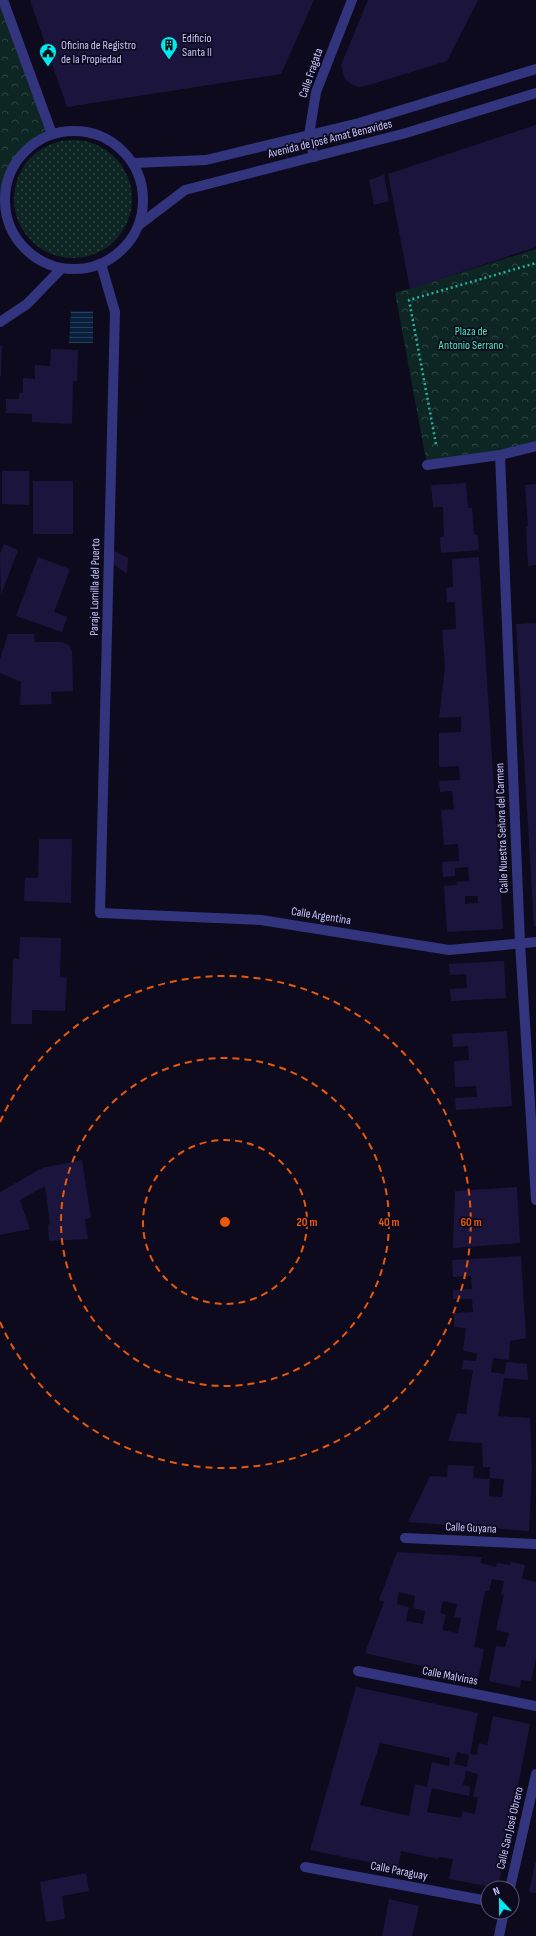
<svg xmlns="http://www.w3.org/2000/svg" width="536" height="1936" font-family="'Sofia Sans Condensed',sans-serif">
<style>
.grass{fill:url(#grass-dots)}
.park{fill:url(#park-crowns)}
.water{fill:url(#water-rules)}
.building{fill:#1b153e;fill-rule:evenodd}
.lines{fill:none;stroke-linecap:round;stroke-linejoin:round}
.path{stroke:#25b3a1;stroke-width:2.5;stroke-dasharray:2 3;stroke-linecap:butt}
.minor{stroke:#32347e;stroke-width:10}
.ring{fill:none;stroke:#e8590c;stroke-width:2;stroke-dasharray:7 5}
.labels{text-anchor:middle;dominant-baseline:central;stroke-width:3.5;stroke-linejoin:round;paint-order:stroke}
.poi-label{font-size:12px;fill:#c8c5ff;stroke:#0c0a1c;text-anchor:start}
.street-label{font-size:12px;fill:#c8c5ff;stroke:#0c0a1c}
.park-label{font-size:12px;fill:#4be5b4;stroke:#0c0a1c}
.centre{fill:#e8590c;stroke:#0c0a1c;stroke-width:2}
.ring-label{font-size:12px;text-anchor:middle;font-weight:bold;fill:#e8590c;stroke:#0c0a1c;stroke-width:3.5;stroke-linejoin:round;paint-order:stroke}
</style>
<defs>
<pattern id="grass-dots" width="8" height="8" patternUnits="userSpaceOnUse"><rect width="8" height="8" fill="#0d2624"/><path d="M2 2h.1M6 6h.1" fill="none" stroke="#2f4445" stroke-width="1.8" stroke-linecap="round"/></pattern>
<pattern id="park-crowns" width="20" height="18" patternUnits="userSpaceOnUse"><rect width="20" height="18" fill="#0d2624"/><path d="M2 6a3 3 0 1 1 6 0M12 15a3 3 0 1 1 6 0" fill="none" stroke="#2f4445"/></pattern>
<pattern id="water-rules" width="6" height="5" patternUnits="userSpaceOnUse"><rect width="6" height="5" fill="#081f3d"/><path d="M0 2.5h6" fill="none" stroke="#2a3e5a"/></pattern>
</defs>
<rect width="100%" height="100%" fill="#0c0a1c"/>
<!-- grass -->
<circle class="grass" cx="73" cy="199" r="59"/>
<!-- park -->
<g class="park">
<path d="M0,0L52,134C21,149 11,163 4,197L0,198Z"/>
<path d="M536,249V446L427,465L395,293Z"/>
</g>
<!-- water -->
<path class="water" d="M71,311H93V343H69Z"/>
<!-- building -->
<g class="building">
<path d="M30,0H314L281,74L67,107Z"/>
<path d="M368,0H478L447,61L366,86L359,87L351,84L345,79L341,65Z"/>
<path d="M536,125V247L410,289L388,174Z"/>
<path d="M384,175L389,201L374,205L369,180Z"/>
<path d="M2,344L1,376H0V346Z"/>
<path d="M51,349L78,350L77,381H73L72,424L32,422V414L6,413V399H19V393H23V378L35,379V365L50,366Z"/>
<path d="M2,471H29V505L2,504Z"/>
<rect x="33" y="481" width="40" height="53"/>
<path d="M466,483L468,508H472L474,534L478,535L479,550L441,553L440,537L444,536L443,507H433L431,485Z"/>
<path d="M536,484V565L528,566L526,526H528L525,485Z"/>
<path d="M4,544L18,550L1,595L0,554Z"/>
<path d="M113,550L128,558L127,574L113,564Z"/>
<path d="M38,557L70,569L54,612L67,617L62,632L16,616Z"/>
<path d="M479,557L503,929L447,932L444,886L457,885L456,882L469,881L468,867L455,868V876L443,877L442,862L459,861L458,844L444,845L441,810L454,809L452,791L440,792L439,781L460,780L459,766L439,767V733L461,732V717L439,718L445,668L442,630L456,629L455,602H447L446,588L453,587L452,559ZM465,896H478V903L465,904Z"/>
<path d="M536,623V926H534L516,624Z"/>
<path d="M8,634H34L35,642H62L69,645L72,651L73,691L51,692L52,704L20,705L21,682L0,673V659Z"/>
<path d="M39,839H72L71,903L24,901L25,878H38Z"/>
<path d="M20,937L61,938L60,977L67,978L65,1011L32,1010V1024H11L13,958L19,959Z"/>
<path d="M504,961L506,998L451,1001L450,989L467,988L466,974L450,975L449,964Z"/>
<path d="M507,1031L512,1106L456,1110L455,1098L477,1097L476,1086L455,1087L454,1061L469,1060L468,1046L453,1047L452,1034Z"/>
<path d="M82,1160L91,1218L85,1219L88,1239L49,1241L48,1225L50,1224L45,1186L20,1200L30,1229L0,1235V1192L42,1168Z"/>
<path d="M517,1187L520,1243L453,1248L455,1191Z"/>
<path d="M521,1256L526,1338L510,1341L509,1360L493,1358L491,1372L504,1374L507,1362L527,1364L528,1380L504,1378L498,1416L530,1418L532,1469L529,1531L408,1522L430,1476L447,1477L448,1465L474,1466L473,1478L490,1479L489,1496L502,1497L504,1479L490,1478V1467H483L482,1443L448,1441L457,1413L466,1414L473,1370L462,1369L463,1360L476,1361L477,1353L463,1351L466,1328L454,1327V1313L473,1312L472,1299H453V1290L472,1289L471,1276L453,1277L452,1260Z"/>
<path d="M397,1552L482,1557L480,1563L496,1567L497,1563L510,1565L511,1562L525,1565L522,1579L536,1582V1658L531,1681L521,1680L520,1688L489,1681L496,1646L505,1647L509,1633L496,1630L504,1595L501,1594L504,1581L492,1579L489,1591H485L474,1647L484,1649L478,1679L365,1653L384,1602L379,1600ZM399,1592L415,1596L413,1608L425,1611L423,1624L406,1621L409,1607L397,1604ZM443,1601L457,1604L454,1617L461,1618L458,1633L442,1630L446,1615L440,1613Z"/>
<path d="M356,1687L478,1713L470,1754L477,1755L479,1743L487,1745L493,1716L530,1724L498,1888L449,1879L453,1859L439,1857L438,1859L401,1851L398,1868L310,1850ZM380,1743L450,1758L449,1766L432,1762L427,1787L415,1784L409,1816L360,1805ZM457,1752L469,1755L467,1767L454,1764ZM466,1771L478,1774L473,1797H478L475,1814L463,1811L461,1818L427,1812L432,1788L469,1796L470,1787L463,1785Z"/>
<path d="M535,1863H536V1893L529,1892Z"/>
<path d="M86,1873L89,1891L62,1896L65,1919L46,1922L40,1882Z"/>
<path d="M389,1899L419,1906L412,1936H382Z"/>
</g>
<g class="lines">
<!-- path -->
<path class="path" d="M436,444L409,300L536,263"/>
<!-- minor -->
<g class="minor">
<path d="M3,0L52,134"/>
<circle cx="74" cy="200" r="69"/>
<path d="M314,157L309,135L316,92L352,0"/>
<path d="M133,163L206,160L359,123L536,69"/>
<path d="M139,225L185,190L406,133L536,93"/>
<path d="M101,264L115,312L100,913L261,920L449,950L536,942"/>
<path d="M0,322L27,304L61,269"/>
<path d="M500,455L520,943L536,1200"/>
<path d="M427,465L500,455L536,446"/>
<path d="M405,1538L536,1544"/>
<path d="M358,1671L536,1706"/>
<path d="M305,1867L488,1901"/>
<path d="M510,1888L536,1774"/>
<path d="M499,1936L504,1912"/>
</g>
</g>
<!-- distance rings -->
<g class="ring">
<circle cx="225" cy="1222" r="82"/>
<circle cx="225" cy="1222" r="164"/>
<path d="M0 1122A246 246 0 1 1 0 1322"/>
</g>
<!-- icons -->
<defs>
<symbol id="building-pin" viewBox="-11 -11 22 30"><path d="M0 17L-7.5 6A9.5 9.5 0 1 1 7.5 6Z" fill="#00e8f0" stroke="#0c0a1c"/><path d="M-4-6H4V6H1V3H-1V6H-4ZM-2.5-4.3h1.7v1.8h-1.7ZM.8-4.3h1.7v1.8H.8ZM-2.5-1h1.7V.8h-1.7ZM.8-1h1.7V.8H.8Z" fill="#111"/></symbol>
<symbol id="civic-pin" viewBox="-11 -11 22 30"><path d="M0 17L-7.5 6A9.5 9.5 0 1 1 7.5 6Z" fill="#00e8f0" stroke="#0c0a1c"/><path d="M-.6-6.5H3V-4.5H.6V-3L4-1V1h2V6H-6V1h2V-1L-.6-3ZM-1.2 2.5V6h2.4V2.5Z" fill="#111"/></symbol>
</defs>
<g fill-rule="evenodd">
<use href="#building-pin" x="159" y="35" width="20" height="27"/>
<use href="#civic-pin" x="38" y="42" width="20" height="27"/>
</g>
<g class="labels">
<!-- poi labels -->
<g class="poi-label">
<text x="182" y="38">Edificio<tspan x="182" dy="14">Santa II</tspan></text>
<text x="61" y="45">Oficina de Registro<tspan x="61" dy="14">de la Propiedad</tspan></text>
</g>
<!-- street labels -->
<g class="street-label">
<text transform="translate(311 73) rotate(-71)">Calle Fragata</text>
<text transform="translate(330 139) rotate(-14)">Avenida de José Amat Benavides</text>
<text transform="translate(95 587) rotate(-89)">Paraje Lomilla del Puerto</text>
<text transform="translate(502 828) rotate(-92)">Calle Nuestra Señora del Carmen</text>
<text transform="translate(321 916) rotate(9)">Calle Argentina</text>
<text transform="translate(471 1528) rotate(3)">Calle Guyana</text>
<text transform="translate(450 1676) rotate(11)">Calle Malvinas</text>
<text transform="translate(510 1828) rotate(-77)">Calle San José Obrero</text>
<text transform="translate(399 1871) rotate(11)">Calle Paraguay</text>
</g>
<!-- park labels -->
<g class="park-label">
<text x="471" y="331">Plaza de<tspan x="471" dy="14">Antonio Serrano</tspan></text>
</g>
</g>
<circle cx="225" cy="1222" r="6" class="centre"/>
<g class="ring-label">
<text x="307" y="1226">20 m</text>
<text x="389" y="1226">40 m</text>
<text x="471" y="1226">60 m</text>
</g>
<!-- north arrow -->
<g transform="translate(500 1900) rotate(338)"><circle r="19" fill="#0c0a1c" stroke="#575577"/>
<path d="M0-3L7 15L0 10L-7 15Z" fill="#00e8f0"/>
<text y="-6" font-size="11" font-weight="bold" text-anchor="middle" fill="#c8c5ff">N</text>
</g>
</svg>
